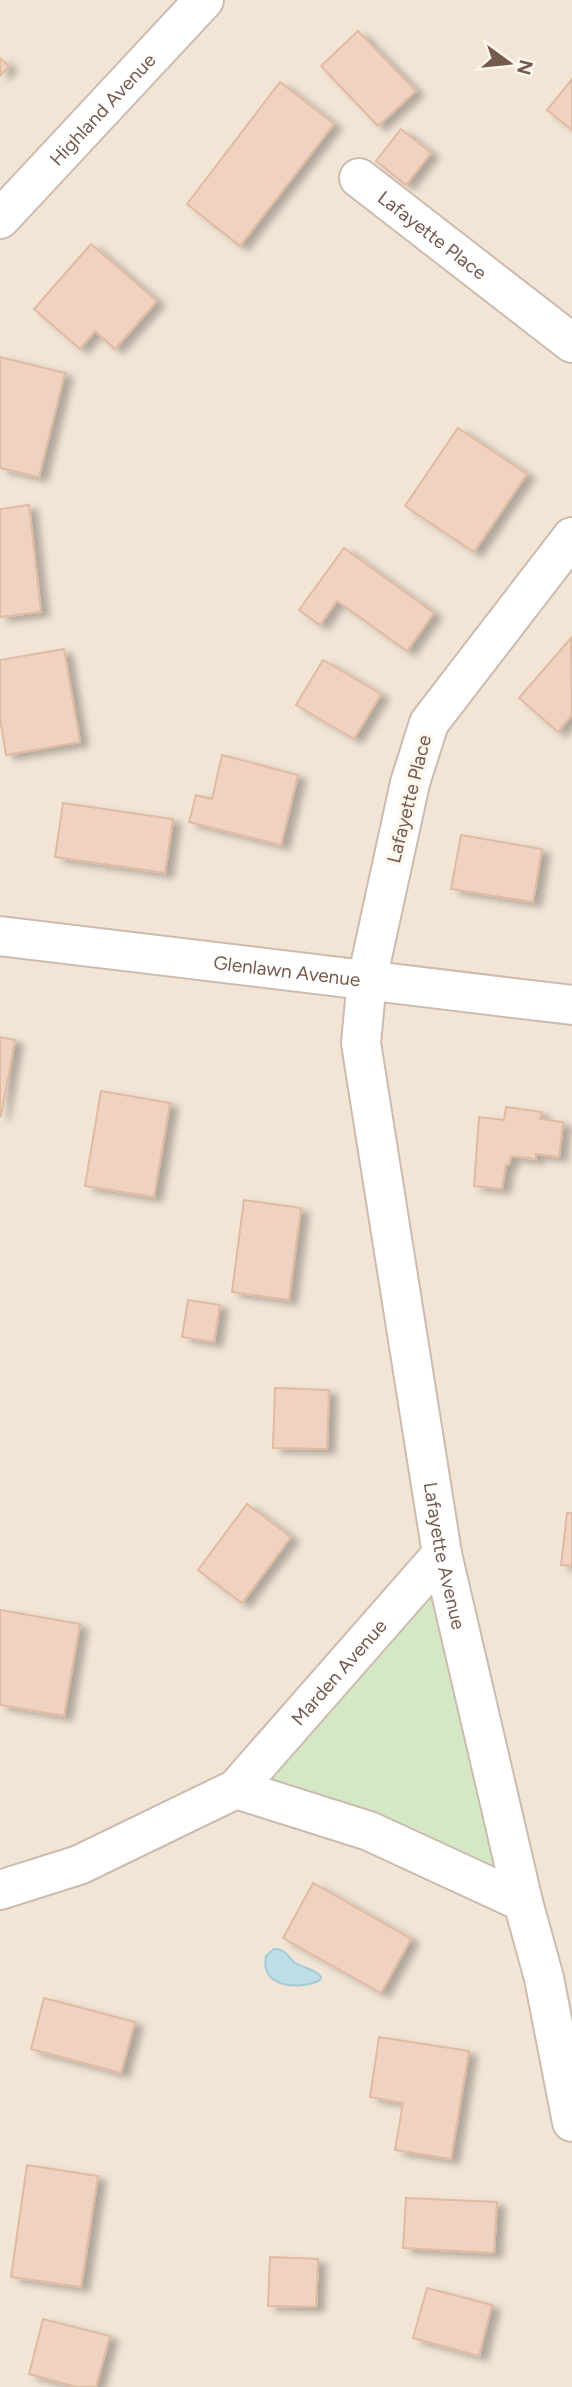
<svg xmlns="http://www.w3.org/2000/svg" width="572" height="2387" font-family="Figtree,sans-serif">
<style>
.residential{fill:#f2e5d6}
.green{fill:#d4e8c6}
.water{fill:#bddee4;stroke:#a3cdd5;stroke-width:2}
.building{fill:#efd3c0;stroke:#e1baa2;stroke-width:2;filter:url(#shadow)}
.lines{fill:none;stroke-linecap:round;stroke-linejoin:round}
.minor-casing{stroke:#ccbbae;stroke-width:42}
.minor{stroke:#fff;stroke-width:38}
.labels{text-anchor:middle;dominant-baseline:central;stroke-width:7;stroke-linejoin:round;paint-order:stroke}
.street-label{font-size:19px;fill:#745b4d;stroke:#fef7ed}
</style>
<defs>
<filter id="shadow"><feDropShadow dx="8" dy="4.5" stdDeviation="3.5" flood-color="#0004"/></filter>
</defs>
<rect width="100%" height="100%" fill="#fbf3e7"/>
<!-- residential -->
<rect class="residential" x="0" y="0" width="572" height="2387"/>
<!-- green -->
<path class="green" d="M442,1554L523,1902L236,1789Z"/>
<!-- water -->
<path class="water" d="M274,1949C286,1949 286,1955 294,1962C303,1969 315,1968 321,1977L320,1980C299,1991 259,1987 266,1956Z"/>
<!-- building -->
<g class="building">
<path d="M358,31L416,91L378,126L321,66Z"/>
<path d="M0,58L9,66L0,76Z"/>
<path d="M572,79V130L547,110Z"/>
<path d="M280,82L334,124L240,246L187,204Z"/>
<path d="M401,129L431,153L406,185L376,161Z"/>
<path d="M91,244L157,301L115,349L95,331L80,349L34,309Z"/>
<path d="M0,357L65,373L39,477L0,468Z"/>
<path d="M458,428L527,474L474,552L405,506Z"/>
<path d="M29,505L41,612L0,617V509Z"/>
<path d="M344,548L434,613L407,651L337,601L320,625L299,610Z"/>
<path d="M571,638L572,715L558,732L519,698Z"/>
<path d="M64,649L80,742L6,755L0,718V660Z"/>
<path d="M323,660L381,694L354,739L296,705Z"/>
<path d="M222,755L298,775L281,845L189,822L196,795L212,799Z"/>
<path d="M63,803L173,819L165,873L55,857Z"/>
<path d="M461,835L542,849L533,902L451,889Z"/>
<path d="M0,1037L15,1040L1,1116H0Z"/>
<path d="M101,1091L170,1103L154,1197L85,1186Z"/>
<path d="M506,1107L542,1112L540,1119L563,1122L559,1157L536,1154V1159L511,1156L509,1165H506L502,1189L474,1186L479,1117L504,1120Z"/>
<path d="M244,1200L301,1208L289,1300L232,1292Z"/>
<path d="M188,1300L220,1305L214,1342L182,1337Z"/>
<path d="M275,1388L329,1390L327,1449L273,1448Z"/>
<path d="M247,1504L291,1537L242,1603L198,1570Z"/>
<path d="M567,1513H572V1566L561,1565Z"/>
<path d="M0,1610L80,1624L64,1716L0,1705Z"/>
<path d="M313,1883L411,1939L381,1993L283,1938Z"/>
<path d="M44,1998L135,2022L121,2073L31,2049Z"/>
<path d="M379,2037L469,2051L451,2159L395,2150L403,2103L370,2097Z"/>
<path d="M27,2165L98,2176L81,2287L11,2277Z"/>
<path d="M406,2198L497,2202L494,2253L403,2248Z"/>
<path d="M270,2257L318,2259L316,2307L268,2306Z"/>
<path d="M427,2288L492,2305L479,2356L413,2338Z"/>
<path d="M43,2319L110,2336L96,2387H76L29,2374Z"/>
</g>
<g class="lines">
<defs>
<g id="minor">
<path id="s1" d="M359,178L572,343"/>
<path id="s2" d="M0,219L204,0"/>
<path id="s3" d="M572,537L429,723L410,783L367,980L361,1043L442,1554L523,1902L544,1978L572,2122"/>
<path id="s4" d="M0,936L572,1005"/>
<path d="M236,1789L369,1831L523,1902"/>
<path id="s5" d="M0,1890L79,1865L236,1789L442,1554"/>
</g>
</defs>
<!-- minor casing -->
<use href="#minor" class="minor-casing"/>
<!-- minor -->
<use href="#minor" class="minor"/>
</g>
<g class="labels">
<!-- street labels -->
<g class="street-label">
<text stroke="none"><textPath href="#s2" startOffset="150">Highland Avenue</textPath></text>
<text stroke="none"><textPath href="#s1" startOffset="93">Lafayette Place</textPath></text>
<text transform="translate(409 799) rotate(-76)">Lafayette Place</text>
<text stroke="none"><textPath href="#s4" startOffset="289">Glenlawn Avenue</textPath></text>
<text stroke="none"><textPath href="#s3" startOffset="1082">Lafayette Avenue</textPath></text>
<text stroke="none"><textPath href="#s5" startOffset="413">Marden Avenue</textPath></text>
</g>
</g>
<!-- north arrow -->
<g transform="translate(509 63) rotate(105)" stroke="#fef7ed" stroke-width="5" paint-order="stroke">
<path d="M0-5L12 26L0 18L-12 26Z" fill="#745b4d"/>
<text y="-10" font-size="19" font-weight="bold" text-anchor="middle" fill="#745b4d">N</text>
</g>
</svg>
